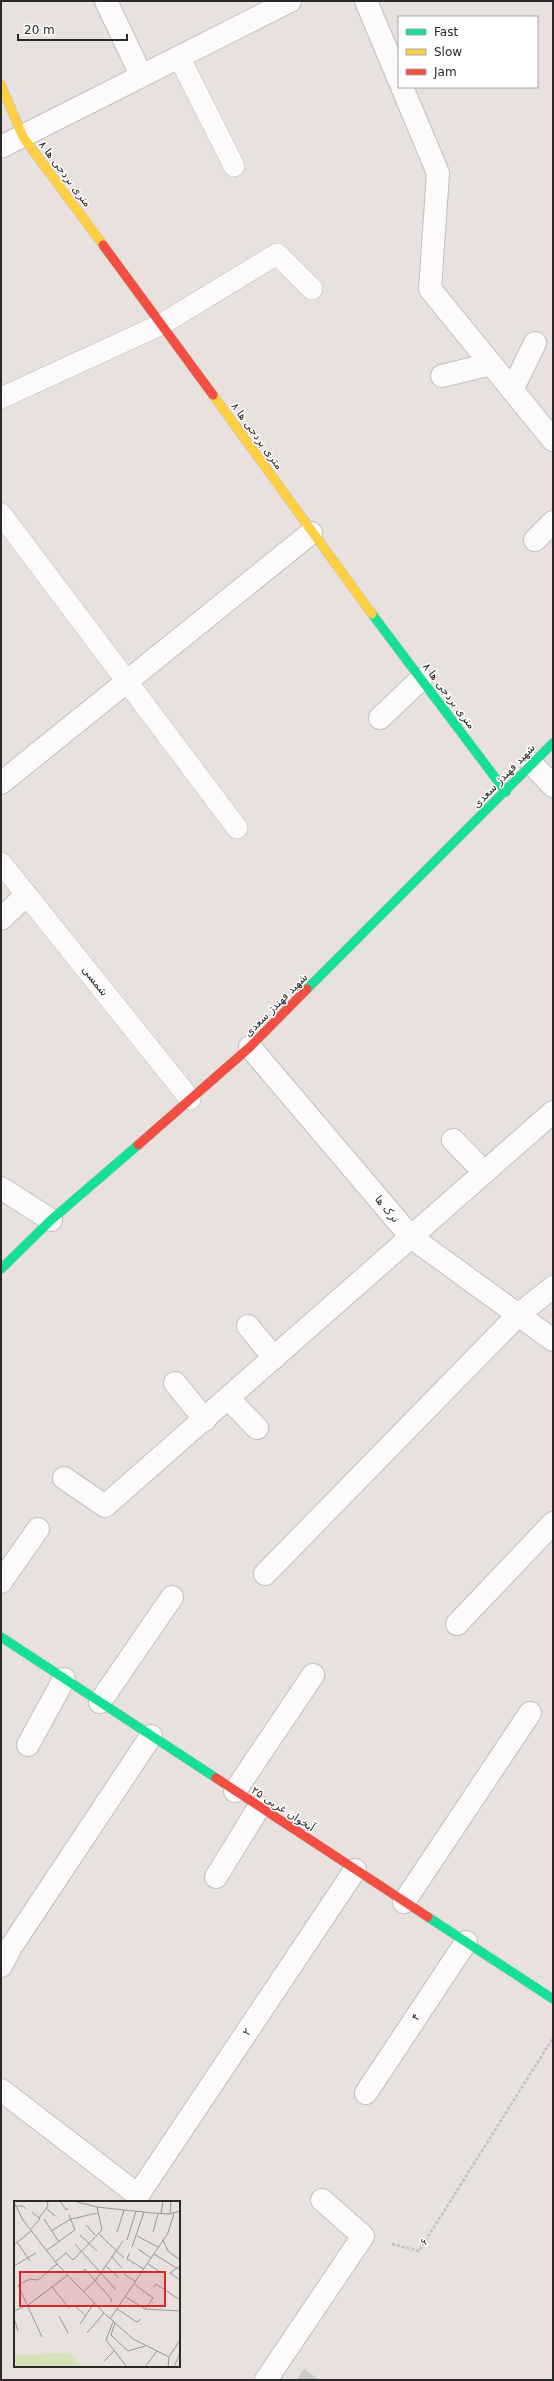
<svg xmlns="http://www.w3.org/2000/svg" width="554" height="2381" font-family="'DejaVu Sans','Noto Sans Arabic',sans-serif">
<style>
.building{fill:#cecac8;stroke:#d3cdca}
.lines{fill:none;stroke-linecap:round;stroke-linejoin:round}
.lane-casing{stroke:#c1c0c0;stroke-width:22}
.street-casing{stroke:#c1c0c0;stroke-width:24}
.fast-casing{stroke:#c1c0c0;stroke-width:10}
.slow-casing{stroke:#c1c0c0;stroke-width:10}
.jam-casing{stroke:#c1c0c0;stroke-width:10}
.path{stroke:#c3c2c2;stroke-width:2.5;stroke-dasharray:3 2;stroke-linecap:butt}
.lane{stroke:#fcfafa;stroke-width:21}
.street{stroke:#fcfafa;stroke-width:22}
.fast{stroke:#16e098;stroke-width:9}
.slow{stroke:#ffcf43;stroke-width:9}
.jam{stroke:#f24e42;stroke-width:9}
.labels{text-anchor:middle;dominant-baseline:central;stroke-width:3;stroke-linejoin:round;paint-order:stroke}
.street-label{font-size:11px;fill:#292929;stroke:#fff}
.inset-road{fill:none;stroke:#9c9796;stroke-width:1}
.view{fill:#d62828;fill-opacity:0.15;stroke:#d62828;stroke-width:2}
.inset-edge{fill:none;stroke:#292929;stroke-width:2}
</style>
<rect width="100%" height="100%" fill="#e8e1de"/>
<!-- building -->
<path class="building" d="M304,2369L319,2380H297Z"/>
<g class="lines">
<defs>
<g id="lane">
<path d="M179,57L234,166"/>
<path d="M1,398L162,324L277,254L312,289"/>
<path d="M1,514L237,828"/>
<path d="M1,863L190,1099"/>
</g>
<g id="street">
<path d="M106,1L141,75"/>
<path d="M366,1L399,80"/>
<path d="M402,87L438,173L430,289L553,440"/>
<path d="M1,147L290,1"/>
<path d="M442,376L491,364"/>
<path d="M512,390L535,343"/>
<path d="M535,540L553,522"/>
<path d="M380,718L421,679"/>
<path d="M532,764L553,786"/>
<path d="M1,783L311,533"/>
<path d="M1,919L26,895"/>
<path d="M250,1047L411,1237L553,1340"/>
<path d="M453,1140L484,1172"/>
<path d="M1,1188L51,1220"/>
<path d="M248,1326L274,1358"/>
<path d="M175,1383L205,1420"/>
<path d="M228,1398L257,1428"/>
<path d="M64,1478L105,1506L553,1112"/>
<path d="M265,1574L518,1315L553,1287"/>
<path d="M1,1582L38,1529"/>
<path d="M457,1624L553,1523"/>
<path d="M100,1702L172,1597"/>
<path d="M28,1745L64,1679"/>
<path d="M235,1791L313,1675"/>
<path d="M216,1877L259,1807"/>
<path d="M404,1902L530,1713"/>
<path d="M1,1966L11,1947L151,1736"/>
<path d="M1,2090L138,2195L355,1870"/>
<path d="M366,2093L466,1942"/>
<path d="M266,2380L363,2236L322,2200"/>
</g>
<g id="fast">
<path d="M372,614L506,792"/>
<path d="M307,989L553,743"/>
<path d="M1,1269L51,1220L138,1145"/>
<path d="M1,1637L216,1778"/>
<path d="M428,1917L553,1999"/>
</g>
<g id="slow">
<path d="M1,85L23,137L103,245"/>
<path d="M213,395L372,614"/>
</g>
<g id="jam">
<path d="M103,245L213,395"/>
<path d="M138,1145L250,1047L307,989"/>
<path d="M216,1778L428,1917"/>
</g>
</defs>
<!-- lane casing -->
<use href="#lane" class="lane-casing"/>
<!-- street casing -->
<use href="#street" class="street-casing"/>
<!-- fast casing -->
<use href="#fast" class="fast-casing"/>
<!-- slow casing -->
<use href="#slow" class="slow-casing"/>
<!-- jam casing -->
<use href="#jam" class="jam-casing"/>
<!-- path -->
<path class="path" d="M392,2244L419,2251L553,2038"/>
<!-- lane -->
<use href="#lane" class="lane"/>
<!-- street -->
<use href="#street" class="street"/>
<!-- fast -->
<use href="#fast" class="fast"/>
<!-- slow -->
<use href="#slow" class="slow"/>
<!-- jam -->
<use href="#jam" class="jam"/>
</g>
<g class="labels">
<!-- street labels -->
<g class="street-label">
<text transform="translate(65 174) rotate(53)">۸ متری بردجی ها</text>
<text transform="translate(257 436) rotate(54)">۸ متری بردجی ها</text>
<text transform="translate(449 696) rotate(53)">۸ متری بردجی ها</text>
<text transform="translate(504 776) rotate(-46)">شهید فهندژ سعدی</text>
<text transform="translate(95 981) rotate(51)">شمسی</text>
<text transform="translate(276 1005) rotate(-45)">شهید فهندژ سعدی</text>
<text transform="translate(387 1209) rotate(50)">ترک ها</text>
<text transform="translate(283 1809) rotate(33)">آبخوان غربی ۲۵</text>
<text transform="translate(416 2017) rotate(-57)">۴</text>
<text transform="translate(247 2032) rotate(-56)">۲</text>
<text transform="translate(424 2242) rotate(-58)">۶</text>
</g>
</g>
<!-- overview -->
<g transform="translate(14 2201)">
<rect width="166" height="166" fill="#e8e1de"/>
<path d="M56,152L67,166H0V154Z" fill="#d6e3b6"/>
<path class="inset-road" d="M46,0L52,9L54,7M60,0L83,6L138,12L156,13L166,10M0,1L9,19L43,63L90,112L119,138L155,156M1,5H9L12,8M32,7L41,15M147,13L149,0M156,13L157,0M25,17L34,5L33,0M30,18L45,41M72,24L81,34M16,29L26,18L18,11M37,30L57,18L84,12M103,31L110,9M139,31L144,13M84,32L110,57M66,34L83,50M123,35L144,46M113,39L122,10M149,39L154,50L166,59M3,41L16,60M61,43L102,89M0,44L17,30M118,46L130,11M124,48L137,57M33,49L61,29L55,14M115,53L113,58L130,68M140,53L164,68M98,56L108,67M41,61L52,52L59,59L88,29L83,6M133,62L146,71M0,65L22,52M92,65L105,77M68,71L71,68L98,99L96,101M156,72L166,65M156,72L166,79M110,73L122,81M120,83L139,97L131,108M38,86L55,107M140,86L142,83L166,99M70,90L81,80L109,40M112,96L131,108L166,110M60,104L72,115M103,108L123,121L127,118M0,110L14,104L54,74M45,115L54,132M0,117L4,130M96,118L154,32L160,12M99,121L92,139L113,166M101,122L97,134L114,150L131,145M66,123L80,102M73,132L90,112M28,136L4,84L16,78L24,79L43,63M90,160L100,150M131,166L143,150M154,166L155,156L166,139M160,166L166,152"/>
<path class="view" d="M6,71H151V105H6Z"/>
<rect width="166" height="166" class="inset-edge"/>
</g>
<!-- border -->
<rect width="554" height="2381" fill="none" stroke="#292929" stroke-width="4"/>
<!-- legend -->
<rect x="398" y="16" width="140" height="72" fill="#ffffff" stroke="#a9a9a9"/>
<rect x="406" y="29" width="20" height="6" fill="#16e098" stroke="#a9a9a9"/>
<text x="434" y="36" font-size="12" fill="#292929">Fast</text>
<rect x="406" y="49" width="20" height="6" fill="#ffcf43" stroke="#a9a9a9"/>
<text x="434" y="56" font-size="12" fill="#292929">Slow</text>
<rect x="406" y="69" width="20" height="6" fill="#f24e42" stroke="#a9a9a9"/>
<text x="434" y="76" font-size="12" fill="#292929">Jam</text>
<!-- scale -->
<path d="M18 34v6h109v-6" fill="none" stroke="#292929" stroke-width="2"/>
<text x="24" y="34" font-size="12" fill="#292929" stroke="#ffffff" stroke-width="3" paint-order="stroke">20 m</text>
</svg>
